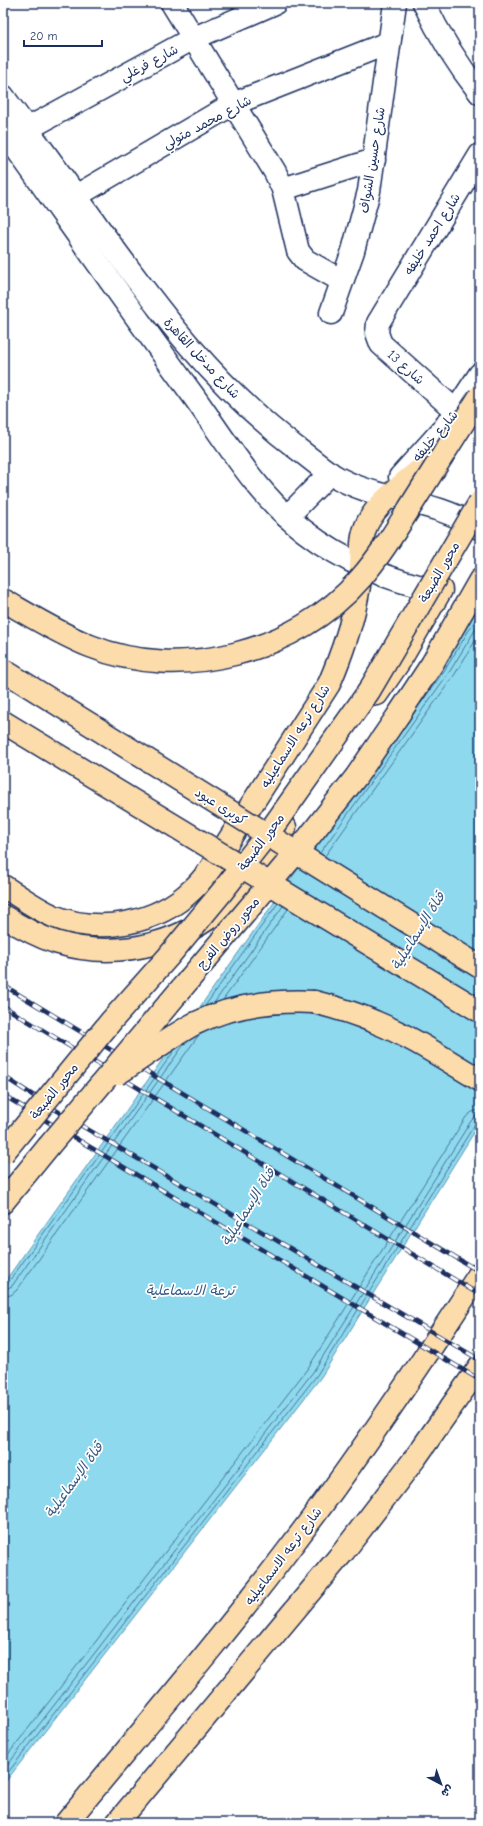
<svg xmlns="http://www.w3.org/2000/svg" width="483" height="1826" font-family="'Comic Neue','Playpen Sans Arabic',sans-serif">
<style>
.water{fill:#8ed9ee;stroke:#6095b4}
.lines{fill:none;stroke-linecap:round;stroke-linejoin:round}
.shore{stroke:#497398;stroke-width:1}
.minor-casing{stroke:#1b2f5e;stroke-width:25}
.tertiary-casing{stroke:#1b2f5e;stroke-width:25}
.primary-casing{stroke:#1b2f5e;stroke-width:25}
.motorway-casing{stroke:#1b2f5e;stroke-width:25}
.minor{stroke:#fff;stroke-width:22}
.tertiary{stroke:#fff;stroke-width:22}
.primary{stroke:#fddcac;stroke-width:22}
.motorway{stroke:#fddcac;stroke-width:22}
.rail-casing{stroke:#1b2f5e;stroke-width:4.5}
.rail{stroke:#fff;stroke-width:3;stroke-dasharray:9;stroke-linecap:butt}
.primary-bridge-casing{stroke:#1b2f5e;stroke-width:25;stroke-linecap:butt}
.motorway-bridge-casing{stroke:#1b2f5e;stroke-width:25;stroke-linecap:butt}
.primary-bridge{stroke:#fddcac;stroke-width:22}
.motorway-bridge{stroke:#fddcac;stroke-width:22}
.labels{text-anchor:middle;dominant-baseline:central;stroke-width:3.5;stroke-linejoin:round;paint-order:stroke}
.street-label{font-size:13px;fill:#1b2f5e;stroke:#fff}
.water-label{font-size:14px;font-style:italic;fill:#385a82;stroke:#fff}
</style>
<rect width="100%" height="100%" fill="#fff"/>
<filter id="ink" filterUnits="userSpaceOnUse"><feTurbulence type="fractalNoise" baseFrequency=".025" numOctaves="2"/><feDisplacementMap in="SourceGraphic" scale="8" xChannelSelector="R" yChannelSelector="G"/><feConvolveMatrix kernelMatrix="1 2 1 2 8 2 1 2 1" color-interpolation-filters="sRGB"/></filter>
<g filter="url(#ink)">
<!-- water -->
<path class="water" d="M480,605V1123L321,1377L3,1785V1284L442,666Z"/>
<g class="lines">
<!-- shore -->
<g class="shore">
<path d="M421,703L446,668L480,612"/>
<path d="M320,853L450,671L480,622"/>
<path d="M325,856L455,674L480,633"/>
<path d="M223,1000L288,909"/>
<path d="M214,1003L283,906"/>
<path d="M205,1006L278,903"/>
<path d="M3,1285L8,1283L174,1051"/>
<path d="M3,1290L12,1286L185,1043"/>
<path d="M3,1296L11,1295L17,1290L198,1036"/>
<path d="M3,1761L308,1368L466,1117L472,1112L480,1110"/>
<path d="M3,1771L313,1372L471,1121L475,1117L480,1116"/>
<path d="M3,1779L317,1375L475,1124L480,1121"/>
</g>
<defs>
<g id="minor">
<path d="M172,3L275,172L283,189L298,251L305,260L342,281"/>
<path d="M424,3C439,35 458,65 480,93"/>
<path d="M27,129L192,39L275,3"/>
<path d="M283,189L374,160"/>
<path d="M76,196L233,104L388,43"/>
<path d="M331,313L353,251L369,191L395,3"/>
<path d="M457,412L381,344L377,333L378,323L480,155"/>
<path d="M400,477L445,427L480,374"/>
</g>
<g id="tertiary">
<path d="M3,96C35,140 67,183 98,227C159,311 215,387 299,450C310,458 320,467 331,474C376,502 432,498 476,527"/>
<path d="M3,130C66,218 128,307 192,394C226,441 257,495 304,531C344,562 389,581 440,591"/>
<path d="M287,517L330,473"/>
</g>
<g id="primary">
<path d="M377,694L399,662L441,590"/>
<path d="M3,886C19,896 35,908 53,916C99,935 157,924 193,889C199,884 204,877 209,871L329,684C341,656 351,628 357,597C359,587 361,577 361,567C362,548 360,533 371,517C385,495 422,469 443,451"/>
<path d="M3,916C19,926 37,936 55,942C120,962 190,943 237,894C255,875 269,849 285,827"/>
<path d="M66,1823C141,1732 218,1643 289,1549C357,1460 419,1367 480,1273"/>
<path d="M117,1823L344,1551L416,1457L480,1366"/>
</g>
<g id="motorway">
<path d="M399,714L432,664L480,580"/>
<path d="M314,1002C334,1007 355,1013 375,1022C412,1037 446,1060 480,1080"/>
<path d="M3,1202L48,1147"/>
</g>
</defs>
<!-- minor casing -->
<use href="#minor" class="minor-casing"/>
<!-- tertiary casing -->
<use href="#tertiary" class="tertiary-casing"/>
<!-- primary casing -->
<use href="#primary" class="primary-casing"/>
<!-- motorway casing -->
<use href="#motorway" class="motorway-casing"/>
<!-- minor -->
<use href="#minor" class="minor"/>
<!-- tertiary -->
<use href="#tertiary" class="tertiary"/>
<!-- primary -->
<use href="#primary" class="primary"/>
<!-- motorway -->
<use href="#motorway" class="motorway"/>
<defs>
<g id="rail">
<path d="M3,985L480,1272"/>
<path d="M3,1006L480,1295"/>
<path d="M3,1076L65,1116L480,1360"/>
<path d="M3,1095L480,1380"/>
</g>
</defs>
<!-- rail casing -->
<use href="#rail" class="rail-casing"/>
<!-- rail -->
<use href="#rail" class="rail"/>
<defs>
<g id="primary-bridge">
<path d="M3,670L480,967"/>
<path d="M3,722L480,1011"/>
</g>
<g id="motorway-bridge">
<path d="M3,600C31,616 60,634 90,646C181,683 297,652 360,579C381,555 397,528 414,501C436,466 458,431 480,396"/>
<path d="M117,1074C143,1058 168,1038 194,1024C232,1005 272,1000 314,1002"/>
<path d="M48,1147L309,837L356,777L399,714"/>
<path d="M3,1153L112,1020L168,957L221,893L272,828L369,691L480,502"/>
</g>
</defs>
<!-- primary-bridge casing -->
<use href="#primary-bridge" class="primary-bridge-casing"/>
<!-- motorway-bridge casing -->
<use href="#motorway-bridge" class="motorway-bridge-casing"/>
<!-- primary-bridge -->
<use href="#primary-bridge" class="primary-bridge"/>
<!-- motorway-bridge -->
<use href="#motorway-bridge" class="motorway-bridge"/>
</g>
</g>
<g class="labels">
<!-- street labels -->
<g class="street-label">
<text transform="translate(149 63) rotate(-28)">شارع فرغلي</text>
<text transform="translate(207 122) rotate(-28)">شارع محمد متولي</text>
<text transform="translate(372 160) rotate(-81)">شارع حسين الشواف</text>
<text transform="translate(432 234) rotate(-58)">شارع احمد خليفه</text>
<text transform="translate(202 358) rotate(47)">شارع مدخل القاهرة</text>
<text transform="translate(406 367) rotate(42)">شارع 13</text>
<text transform="translate(435 436) rotate(-50)">شارع خليفه</text>
<text transform="translate(439 572) rotate(-60)">محور الضبعة</text>
<text transform="translate(295 736) rotate(-58)">شارع ترعه الاسماعيليه</text>
<text transform="translate(221 806) rotate(32)">كوبرى عبود</text>
<text transform="translate(261 842) rotate(-53)">محور الضبعة</text>
<text transform="translate(228 933) rotate(-50)">محور روض الفرج</text>
<text transform="translate(54 1091) rotate(-51)">محور الضبعة</text>
<text transform="translate(283 1556) rotate(-53)">شارع ترعه الاسماعيليه</text>
</g>
<!-- water labels -->
<g class="water-label">
<text transform="translate(418 931) rotate(-58)">قناة الإسماعيلية</text>
<text transform="translate(248 1207) rotate(-58)">قناة الإسماعيلية</text>
<text x="190" y="1290">ترعة الاسماعلية</text>
<text transform="translate(74 1480) rotate(-54)">قناة الإسماعيلية</text>
</g>
</g>
<!-- margin -->
<rect width="483" height="1826" fill="none" stroke="#fff" stroke-width="16"/>
<rect x="8" y="8" width="467" height="1810" fill="none" stroke="#1b2f5e" stroke-width="1.5" filter="url(#ink)"/>
<!-- north arrow -->
<g transform="translate(441 1784) rotate(139)" stroke="#ffffff" stroke-width="3" paint-order="stroke">
<path d="M0-3L7 15L0 10L-7 15Z" fill="#1b2f5e"/>
<text y="-6" font-size="11" font-weight="bold" text-anchor="middle" fill="#1b2f5e">ش</text>
</g>
<!-- scale -->
<path d="M24 40v6h78v-6" fill="none" stroke="#1b2f5e" stroke-width="2"/>
<text x="30" y="40" font-size="12" fill="#1b2f5e" stroke="#ffffff" stroke-width="3" paint-order="stroke">20 m</text>
</svg>
